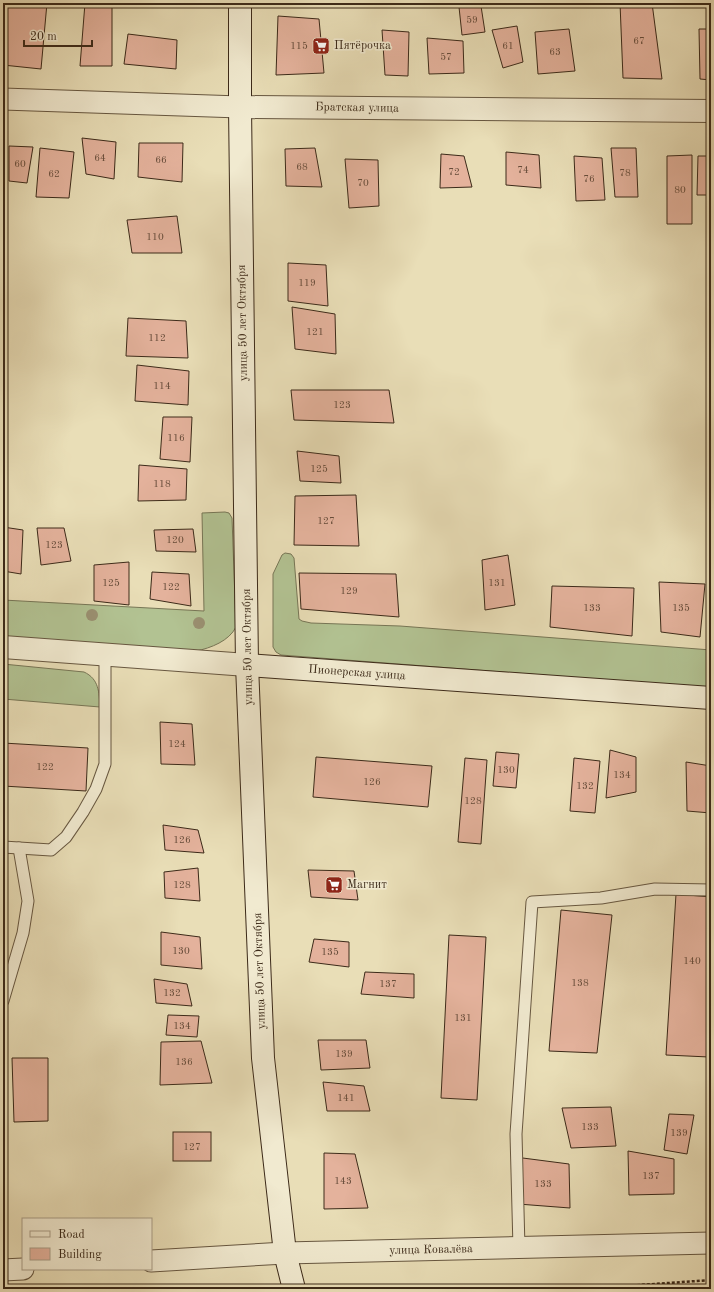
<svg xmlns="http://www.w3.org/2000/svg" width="714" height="1292" font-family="'Old Standard TT',serif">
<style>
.grass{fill:#b2c292;stroke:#777656}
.building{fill:#e4b29c;stroke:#3c2a19}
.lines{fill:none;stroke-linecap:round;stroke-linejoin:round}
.service-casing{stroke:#675740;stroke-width:13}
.minor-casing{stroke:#675740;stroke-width:23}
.tertiary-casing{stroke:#675740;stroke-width:24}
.secondary-casing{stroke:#3c2a19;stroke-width:24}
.path{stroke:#3c2a19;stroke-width:2.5;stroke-dasharray:3 2;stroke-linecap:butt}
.service{stroke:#f1ead0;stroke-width:11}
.minor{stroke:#f1ead0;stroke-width:21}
.tertiary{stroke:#f1ead0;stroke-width:22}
.secondary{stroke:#f1ead0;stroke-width:22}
.tree{fill:#9a9071}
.labels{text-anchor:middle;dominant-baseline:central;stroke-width:3;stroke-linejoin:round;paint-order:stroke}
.number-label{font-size:10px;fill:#664c3a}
.poi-label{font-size:12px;fill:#3c2a19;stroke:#f1ead0;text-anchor:start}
.street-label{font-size:12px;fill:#3c2a19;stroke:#f1ead0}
</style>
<rect width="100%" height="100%" fill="#e9deb7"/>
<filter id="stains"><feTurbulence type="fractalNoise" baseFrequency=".005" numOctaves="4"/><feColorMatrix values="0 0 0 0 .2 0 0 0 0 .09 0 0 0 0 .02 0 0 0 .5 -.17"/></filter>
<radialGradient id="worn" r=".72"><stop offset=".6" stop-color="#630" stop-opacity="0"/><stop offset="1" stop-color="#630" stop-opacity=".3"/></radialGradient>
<!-- grass -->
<g class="grass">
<path d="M225,512L229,513L232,518L236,627C229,641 211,648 196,651L3,637V600L204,611L202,513Z"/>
<path d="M285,553L291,554L294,558L299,619L302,621L311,623L400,626L711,650V688L281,655L276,652L273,647V574L282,555Z"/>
<path d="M3,664L84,672C99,679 99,692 100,707L3,699Z"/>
</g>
<!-- building -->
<g class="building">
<path d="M3,3H47L41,69L3,65Z"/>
<path d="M85,3H112V66H80Z"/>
<path d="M298,3H322V5Z"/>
<path d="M620,3H652L662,79L623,78Z"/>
<path d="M481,6L485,32L462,35L459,7Z"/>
<path d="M278,16L319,19L324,73L276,75Z"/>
<path d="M517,26L523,62L503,68L492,30Z"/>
<path d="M569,29L575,71L538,74L535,32Z"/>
<path d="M699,29H711V80L700,79Z"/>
<path d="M382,30L409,32L408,76L385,75Z"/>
<path d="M128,34L177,40L176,69L124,64Z"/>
<path d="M427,38L463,41L464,73L429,74Z"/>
<path d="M82,138L116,142L114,179L86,174Z"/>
<path d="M139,143H183L182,182L138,177Z"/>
<path d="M9,146L33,147L27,183L9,181Z"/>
<path d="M40,148L74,152L69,198L36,197Z"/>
<path d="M315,148L322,187L286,186L285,149Z"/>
<path d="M611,148H636L638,197H615Z"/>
<path d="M506,152L539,155L541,188L506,185Z"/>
<path d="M441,154L464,156L472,187L440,188Z"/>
<path d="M692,155V224H667V156Z"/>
<path d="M574,156L602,158L605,200L576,201Z"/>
<path d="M698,156H711V195H697Z"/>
<path d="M345,159L378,160L379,206L349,208Z"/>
<path d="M177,216L182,253H132L127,220Z"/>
<path d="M288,263L326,265L328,306L288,301Z"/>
<path d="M292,307L335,314L336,354L295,349Z"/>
<path d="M128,318L186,321L188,358L126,356Z"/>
<path d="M137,365L189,371L188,405L135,401Z"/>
<path d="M291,390H389L394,423L294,420Z"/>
<path d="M163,417H192L190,462L160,459Z"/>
<path d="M297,451L339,456L341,483L300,481Z"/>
<path d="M139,465L187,469L186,500L138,501Z"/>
<path d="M356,495L359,546L294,545L295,496Z"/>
<path d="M3,527L23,530L21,574L3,571Z"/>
<path d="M37,528H64L71,561L41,565Z"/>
<path d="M193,529L196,552L156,551L154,530Z"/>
<path d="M508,555L515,605L485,610L482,560Z"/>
<path d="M129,562V605L94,601V565Z"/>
<path d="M152,572L189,574L191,606L150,599Z"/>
<path d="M299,573L396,574L399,617L301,609Z"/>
<path d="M659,582L705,584L700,637L661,632Z"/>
<path d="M552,586L634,588L632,636L550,627Z"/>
<path d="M160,722L192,724L195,765L161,764Z"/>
<path d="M3,743L88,748L86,791L3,786Z"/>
<path d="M610,750L636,757V792L606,798Z"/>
<path d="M496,752L519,754L516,788L493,786Z"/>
<path d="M316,757L432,766L428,807L313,797Z"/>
<path d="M465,758L487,760L481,844L458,842Z"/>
<path d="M574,758L600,761L595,813L570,811Z"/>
<path d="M686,762L711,766V813L687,811Z"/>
<path d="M163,825L198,830L204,853L165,850Z"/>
<path d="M198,868L200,901L165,898L164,872Z"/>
<path d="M308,870L354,871L358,900L311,897Z"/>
<path d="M676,894L711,897V1025L709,1057L666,1055Z"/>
<path d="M561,910L612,915L597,1053L549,1051Z"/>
<path d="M161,932L200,937L202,969L161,965Z"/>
<path d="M449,935L486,937L477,1100L441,1098Z"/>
<path d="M314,939L349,942V967L309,962Z"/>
<path d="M365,972L414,974V998L361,994Z"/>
<path d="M154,979L187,984L192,1006L156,1003Z"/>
<path d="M168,1015L199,1016L197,1037L166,1035Z"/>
<path d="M318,1040H366L370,1068L321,1070Z"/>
<path d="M201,1041L212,1083L160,1085L161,1042Z"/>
<path d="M12,1058H48V1121L14,1122Z"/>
<path d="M323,1082L364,1086L370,1111H327Z"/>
<path d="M611,1107L616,1146L571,1148L562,1108Z"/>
<path d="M669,1114L694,1115L687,1154L664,1150Z"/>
<rect x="173" y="1132" width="38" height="29"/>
<path d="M628,1151L674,1159V1194L629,1195Z"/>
<path d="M324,1153L355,1154L368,1208L324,1209Z"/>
<path d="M515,1157L569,1164L570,1208L518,1204Z"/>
</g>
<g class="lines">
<defs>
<g id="service">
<path d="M3,847L51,850L66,837L83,812L96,789L105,764V655"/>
<path d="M3,1001L23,933L28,901L19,848"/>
<path d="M519,1248L516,1134L532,902L601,898L655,889L711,890"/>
</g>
<g id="minor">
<path d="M3,99L240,107"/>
<path d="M151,1261L285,1253L711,1243"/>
<path d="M3,1270L23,1269"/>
</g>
<g id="tertiary">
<path d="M240,107L711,111"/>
<path d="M3,647L247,665"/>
</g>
<g id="secondary">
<path d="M240,3V107L247,665L263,1058L285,1253L294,1289"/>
<path d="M247,665L711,698"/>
</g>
</defs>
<!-- service casing -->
<use href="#service" class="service-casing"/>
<!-- minor casing -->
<use href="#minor" class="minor-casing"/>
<!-- tertiary casing -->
<use href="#tertiary" class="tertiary-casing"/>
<!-- secondary casing -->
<use href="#secondary" class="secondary-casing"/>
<!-- path -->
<path class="path" d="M582,1289L711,1280"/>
<!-- service -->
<use href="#service" class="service"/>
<!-- minor -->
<use href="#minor" class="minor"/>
<!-- tertiary -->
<use href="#tertiary" class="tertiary"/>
<!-- secondary -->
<use href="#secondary" class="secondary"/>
</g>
<!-- trees -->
<g class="tree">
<circle cx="92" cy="615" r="6"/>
<circle cx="199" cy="623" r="6"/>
</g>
<!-- icons -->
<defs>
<symbol id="supermarket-square" viewBox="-11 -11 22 22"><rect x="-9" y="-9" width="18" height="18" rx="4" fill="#8f2418" stroke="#f1ead0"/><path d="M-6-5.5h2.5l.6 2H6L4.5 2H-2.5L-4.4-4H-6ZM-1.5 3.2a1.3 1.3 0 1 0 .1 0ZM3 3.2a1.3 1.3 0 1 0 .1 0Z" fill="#fff"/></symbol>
</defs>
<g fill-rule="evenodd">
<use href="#supermarket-square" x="311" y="36" width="20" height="20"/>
<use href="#supermarket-square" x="324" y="875" width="20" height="20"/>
</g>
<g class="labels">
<!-- number labels -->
<g class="number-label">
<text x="472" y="20">59</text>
<text x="639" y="41">67</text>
<text x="299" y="46">115</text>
<text x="508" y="46">61</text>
<text x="555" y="52">63</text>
<text x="446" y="57">57</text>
<text x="100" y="158">64</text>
<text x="161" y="160">66</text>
<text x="20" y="164">60</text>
<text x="302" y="167">68</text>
<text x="523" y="170">74</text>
<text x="454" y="172">72</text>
<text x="625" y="173">78</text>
<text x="54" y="174">62</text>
<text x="589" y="179">76</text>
<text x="363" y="183">70</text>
<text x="680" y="190">80</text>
<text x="155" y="237">110</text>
<text x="307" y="283">119</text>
<text x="315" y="332">121</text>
<text x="157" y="338">112</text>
<text x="162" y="386">114</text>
<text x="342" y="405">123</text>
<text x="176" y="438">116</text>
<text x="319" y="469">125</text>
<text x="162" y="484">118</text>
<text x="326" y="521">127</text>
<text x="175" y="540">120</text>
<text x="54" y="545">123</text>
<text x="111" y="583">125</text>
<text x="497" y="583">131</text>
<text x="171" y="587">122</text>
<text x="349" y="591">129</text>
<text x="592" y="608">133</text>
<text x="681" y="608">135</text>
<text x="177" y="744">124</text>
<text x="45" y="767">122</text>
<text x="506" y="770">130</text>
<text x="622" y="775">134</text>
<text x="372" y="782">126</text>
<text x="585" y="786">132</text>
<text x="473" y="801">128</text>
<text x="182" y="840">126</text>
<text x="182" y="885">128</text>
<text x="181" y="951">130</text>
<text x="330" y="952">135</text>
<text x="692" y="961">140</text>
<text x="580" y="983">138</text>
<text x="388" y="984">137</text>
<text x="172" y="993">132</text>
<text x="463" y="1018">131</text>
<text x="182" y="1026">134</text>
<text x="344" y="1054">139</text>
<text x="184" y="1062">136</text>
<text x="346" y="1098">141</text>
<text x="590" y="1127">133</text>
<text x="679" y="1133">139</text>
<text x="192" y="1147">127</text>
<text x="651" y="1176">137</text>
<text x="343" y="1181">143</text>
<text x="543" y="1184">133</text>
</g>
<!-- poi labels -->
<g class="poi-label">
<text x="334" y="46">Пятёрочка</text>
<text x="347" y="885">Магнит</text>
</g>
<!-- street labels -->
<g class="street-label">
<text transform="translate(357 108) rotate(1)">Братская улица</text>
<text transform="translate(243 323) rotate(-91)">улица 50 лет Октября</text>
<text transform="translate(248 647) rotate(-91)">улица 50 лет Октября</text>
<text transform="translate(357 673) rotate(4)">Пионерская улица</text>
<text transform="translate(260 971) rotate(-92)">улица 50 лет Октября</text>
<text transform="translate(431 1250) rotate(-1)">улица Ковалёва</text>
</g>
</g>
<!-- margin -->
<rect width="714" height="1292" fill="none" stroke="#e9deb7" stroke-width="16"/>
<rect x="4" y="4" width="706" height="1284" fill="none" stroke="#3c2a19" stroke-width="2"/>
<rect x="8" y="8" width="698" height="1276" fill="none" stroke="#3c2a19"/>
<!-- legend -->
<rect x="22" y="1218" width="130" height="52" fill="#f1ead0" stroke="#a99d87"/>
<rect x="30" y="1231" width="20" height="6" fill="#f1ead0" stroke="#a99d87"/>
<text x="58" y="1238" font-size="12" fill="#3c2a19">Road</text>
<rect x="30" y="1248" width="20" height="12" fill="#e4b29c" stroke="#a99d87"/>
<text x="58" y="1258" font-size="12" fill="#3c2a19">Building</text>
<!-- scale -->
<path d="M24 40v6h68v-6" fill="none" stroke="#3c2a19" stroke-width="2"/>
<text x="30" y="40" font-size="12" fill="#3c2a19" stroke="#f1ead0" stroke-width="3" paint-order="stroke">20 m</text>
<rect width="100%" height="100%" filter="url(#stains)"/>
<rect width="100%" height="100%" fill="url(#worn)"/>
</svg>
